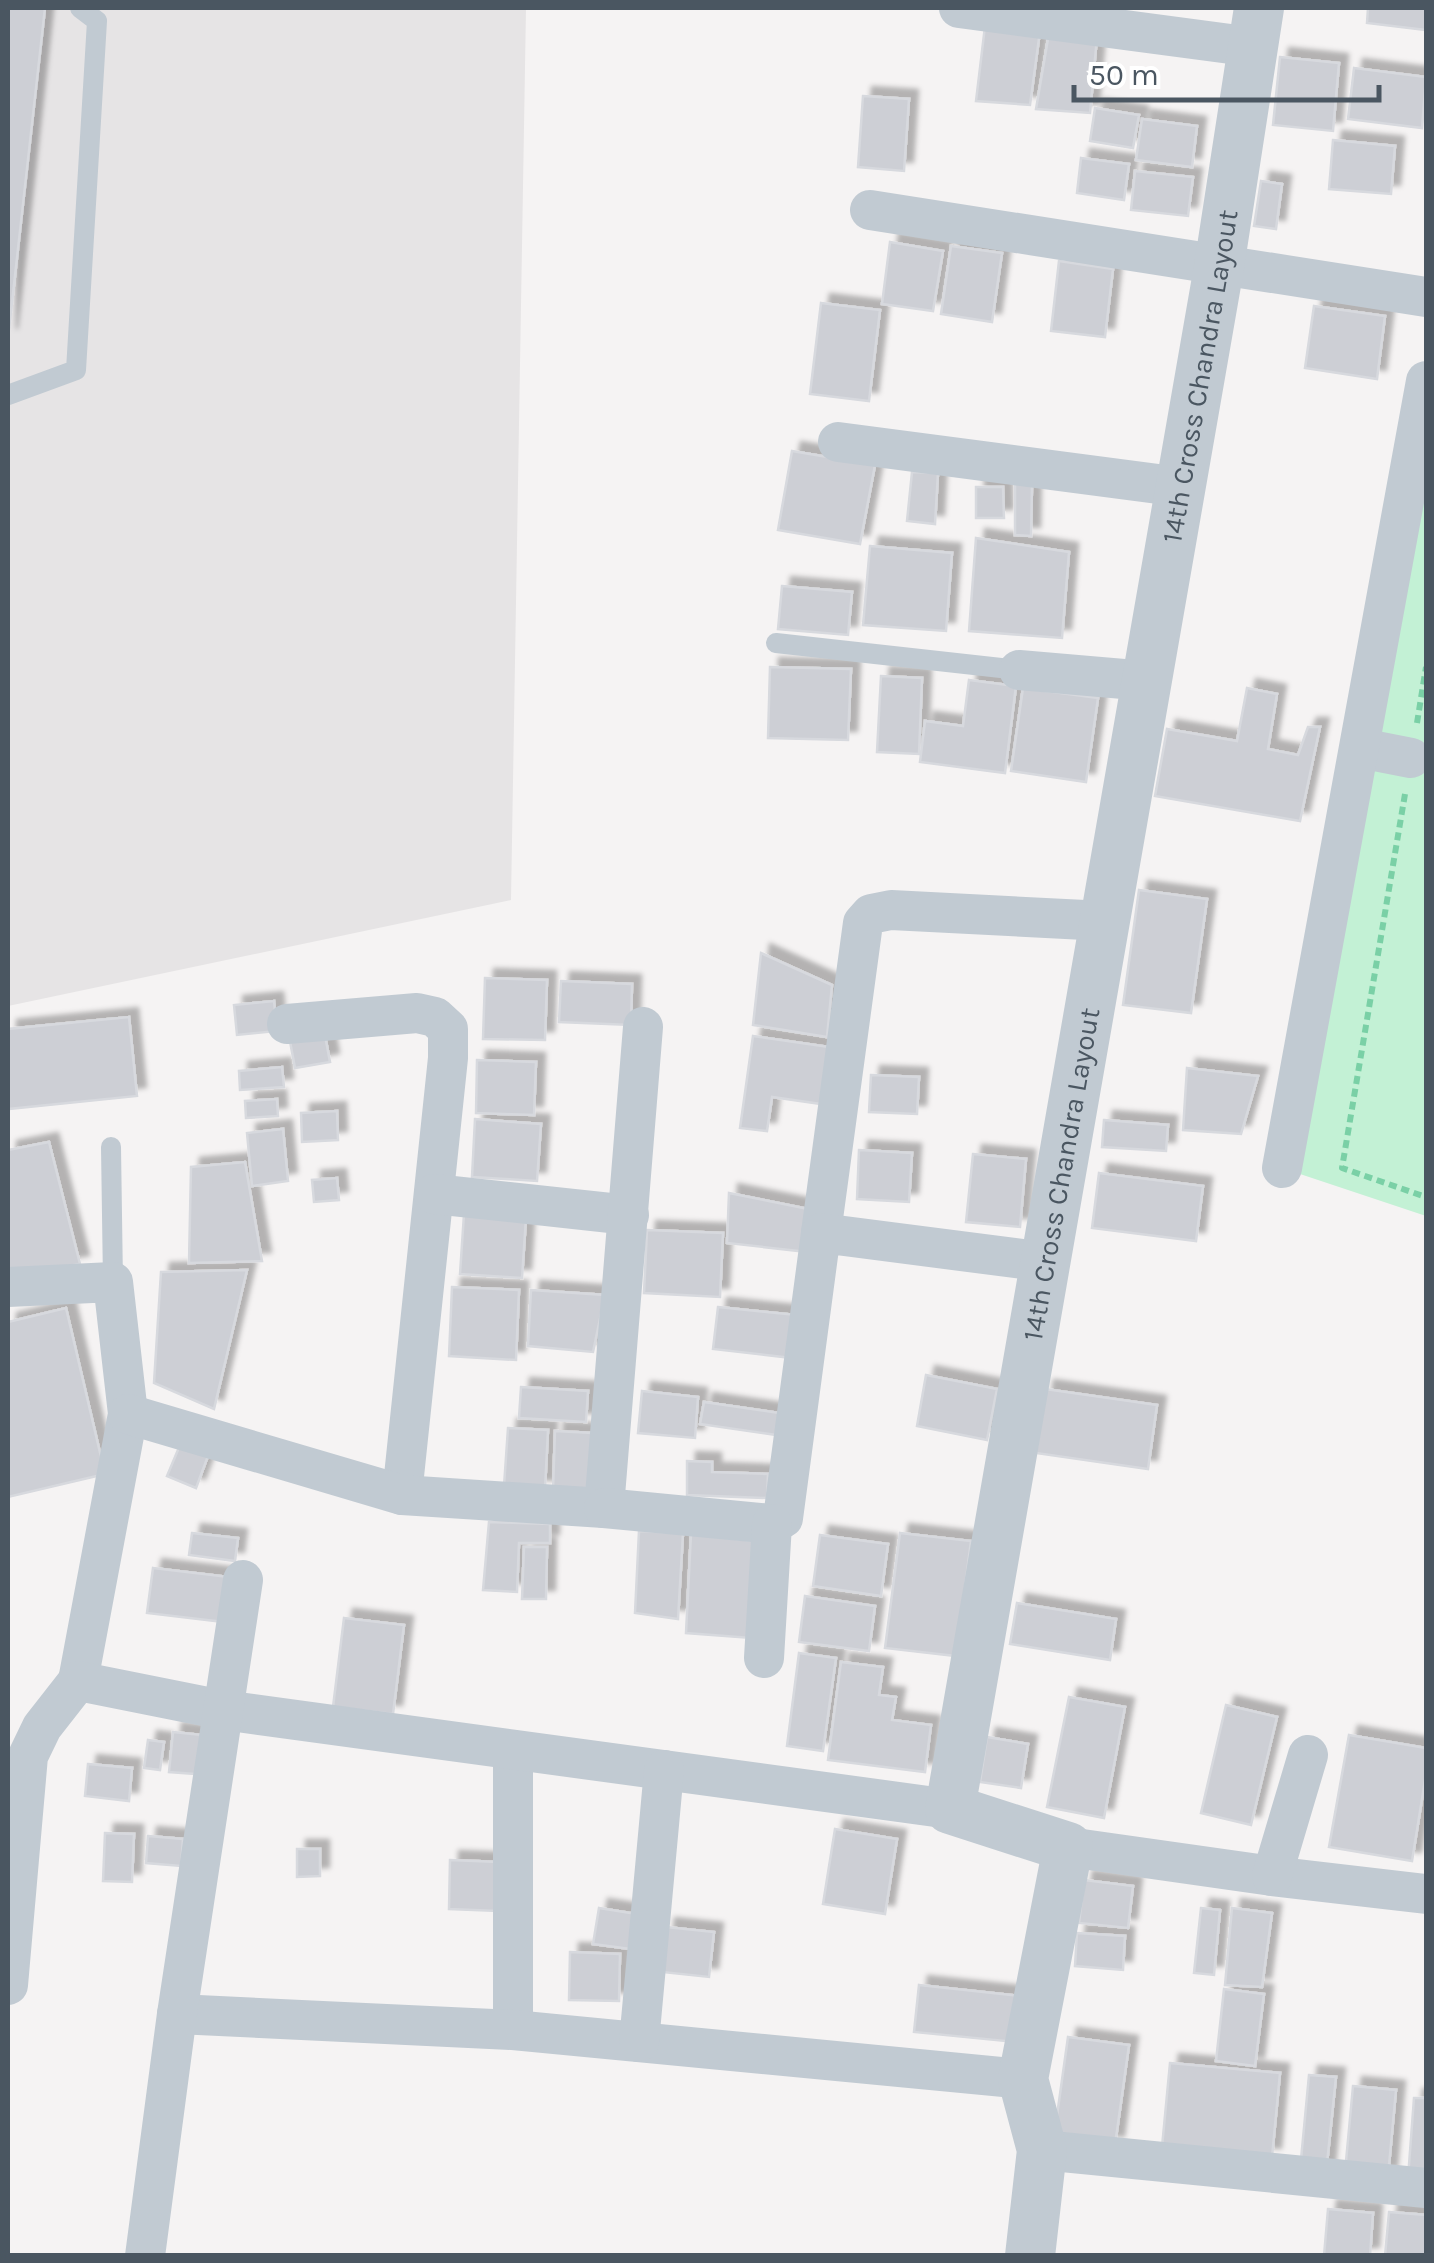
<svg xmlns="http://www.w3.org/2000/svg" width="1434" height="2263" font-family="Karla,sans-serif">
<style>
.education{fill:#e6e4e5}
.green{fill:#c3f1d5}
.building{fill:#cdcfd5;stroke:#d7d9de;stroke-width:2.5;filter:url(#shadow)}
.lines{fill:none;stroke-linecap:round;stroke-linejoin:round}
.path{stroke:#7ad0a6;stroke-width:6;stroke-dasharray:8 5;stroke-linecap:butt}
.service{stroke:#c1cad2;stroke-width:20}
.minor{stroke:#c1cad2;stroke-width:40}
.tertiary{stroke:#c1cad2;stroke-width:50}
.labels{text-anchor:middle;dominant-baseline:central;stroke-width:10;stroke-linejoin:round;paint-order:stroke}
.street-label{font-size:28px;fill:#4a5661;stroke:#fff}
</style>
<defs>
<filter id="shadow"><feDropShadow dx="9" dy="-9" stdDeviation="2.5" flood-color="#0004"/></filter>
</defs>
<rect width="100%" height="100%" fill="#f5f3f3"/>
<!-- education -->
<path class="education" d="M8,8H526L511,900L8,1006Z"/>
<!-- green -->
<path class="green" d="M1426,381V1216L1282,1168Z"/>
<!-- building -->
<g class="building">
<path d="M8,8H45L8,338Z"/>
<path d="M1368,8H1426V30L1367,23Z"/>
<path d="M985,26L1040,31L1030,105L976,101Z"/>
<path d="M1049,33L1097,37L1090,113L1036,109Z"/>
<path d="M1280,57L1339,63L1333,131L1273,125Z"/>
<path d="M1354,68L1426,77L1422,128L1348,119Z"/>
<path d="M863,96L909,99L904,171L858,167Z"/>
<path d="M1095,108L1139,115L1133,148L1090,141Z"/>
<path d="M1142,119L1197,126L1192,167L1136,160Z"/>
<path d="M1333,140L1395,146L1391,194L1329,189Z"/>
<path d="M1081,158L1129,164L1124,200L1077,193Z"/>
<path d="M1135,171L1193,177L1188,216L1131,210Z"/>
<path d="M1261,181L1282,184L1276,229L1254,226Z"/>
<path d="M890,242L943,251L933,311L882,304Z"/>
<path d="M951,246L1002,253L992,322L941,314Z"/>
<path d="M1059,261L1113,269L1105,337L1051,331Z"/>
<path d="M821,303L880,310L869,401L810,394Z"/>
<path d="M1314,306L1385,316L1377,379L1305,368Z"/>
<path d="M792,451L875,465L860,544L778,530Z"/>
<path d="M912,472L938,473L935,524L907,521Z"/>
<path d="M1015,483H1032L1031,536L1015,535Z"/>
<path d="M976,487H1003L1004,518H976Z"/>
<path d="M976,538L1069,552L1062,638L969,631Z"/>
<path d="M870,546L952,553L946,631L863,625Z"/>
<path d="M782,586L852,592L848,635L778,629Z"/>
<path d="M770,667L851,669L848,740L768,738Z"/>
<path d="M881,676L922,678L919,754L877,752Z"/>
<path d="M969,680L1016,686L1005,773L920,762L925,721L963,726Z"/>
<path d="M1023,688L1098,698L1086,782L1011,771Z"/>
<path d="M1247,688L1277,694L1268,749L1298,755L1308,727H1320L1300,821L1155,796L1167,729L1237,741Z"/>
<path d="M1139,890L1207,899L1191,1013L1123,1005Z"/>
<path d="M761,953L832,985L827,1037L753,1025Z"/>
<path d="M485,978L547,980L545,1040L483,1039Z"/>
<path d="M561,981L632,984L631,1025L559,1022Z"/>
<path d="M274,1001L277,1031L237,1035L234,1005Z"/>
<path d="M129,1017L137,1096L8,1109V1029Z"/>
<path d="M324,1030L330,1062L295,1068L289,1036Z"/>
<path d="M753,1036L836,1048L828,1105L772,1097L767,1131L740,1128Z"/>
<path d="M477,1060L536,1062L534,1115L476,1113Z"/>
<path d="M282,1067L284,1087L240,1090L239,1071Z"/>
<path d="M1187,1068L1258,1076L1241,1134L1183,1130Z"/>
<path d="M871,1075L919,1077L917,1114L869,1112Z"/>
<path d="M277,1099L278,1116L246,1118L245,1101Z"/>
<path d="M337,1111L338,1140L302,1142L301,1113Z"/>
<path d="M475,1119L541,1124L537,1181L472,1177Z"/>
<path d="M1104,1120L1168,1125L1166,1151L1102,1147Z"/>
<path d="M283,1129L288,1181L252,1186L247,1133Z"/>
<path d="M49,1142L80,1264L8,1276V1150Z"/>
<path d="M859,1150L912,1153L909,1202L857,1199Z"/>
<path d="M973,1154L1026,1159L1020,1227L966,1222Z"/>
<path d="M245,1162L262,1261L189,1263L191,1167Z"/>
<path d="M1099,1173L1203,1186L1196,1241L1092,1228Z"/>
<path d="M337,1178L339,1200L314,1202L312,1180Z"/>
<path d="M729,1193L823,1212L817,1253L727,1243Z"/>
<path d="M464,1214L526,1218L522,1278L460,1274Z"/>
<path d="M647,1230L723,1233L720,1297L644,1293Z"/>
<path d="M247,1270L214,1409L154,1383L161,1272Z"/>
<path d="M452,1287L519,1290L516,1360L449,1356Z"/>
<path d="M531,1290L605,1295L593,1352L528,1346Z"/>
<path d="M718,1307L797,1315L792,1358L713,1349Z"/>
<path d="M66,1308L105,1474L8,1497V1322Z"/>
<path d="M926,1375L997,1389L987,1440L917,1426Z"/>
<path d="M521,1387L588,1391L586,1422L519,1418Z"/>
<path d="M1045,1389L1157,1405L1148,1469L1036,1453Z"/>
<path d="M642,1391L698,1397L695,1438L638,1433Z"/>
<path d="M704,1402L786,1414L783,1436L700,1424Z"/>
<path d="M508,1428L548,1430L545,1489L504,1486Z"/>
<path d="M555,1431L593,1433L590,1492L553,1490Z"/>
<path d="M180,1445L208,1456L196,1488L167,1476Z"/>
<path d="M687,1461L712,1462V1472L768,1474L767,1498L687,1495Z"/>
<path d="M489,1522L550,1524V1543H519L517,1592L483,1590Z"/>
<path d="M639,1531L683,1533L678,1619L635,1613Z"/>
<path d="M192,1533L238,1538L235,1561L189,1555Z"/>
<path d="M900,1533L971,1541L956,1656L885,1648Z"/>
<path d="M691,1534L764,1542L751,1638L686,1633Z"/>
<path d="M820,1535L888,1544L881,1596L813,1586Z"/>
<path d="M524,1547H547L546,1599H522Z"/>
<path d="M153,1568L229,1577L224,1622L147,1613Z"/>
<path d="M805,1596L875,1606L869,1651L799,1642Z"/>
<path d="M1017,1603L1116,1619L1110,1660L1010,1644Z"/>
<path d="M344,1618L404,1625L393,1714L333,1707Z"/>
<path d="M799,1653L836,1658L823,1751L787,1746Z"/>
<path d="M841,1662L883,1667L879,1695L896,1697L892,1720L931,1725L925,1772L828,1760Z"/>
<path d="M1069,1697L1125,1707L1104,1818L1047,1807Z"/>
<path d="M1226,1705L1277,1717L1251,1825L1201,1813Z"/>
<path d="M173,1732L212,1736L208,1775L169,1772Z"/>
<path d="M1349,1735L1426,1748V1774L1412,1861L1329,1847Z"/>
<path d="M987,1737L1028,1744L1021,1788L980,1782Z"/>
<path d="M148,1740L164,1742L160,1770L144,1768Z"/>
<path d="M88,1764L132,1768L129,1801L85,1796Z"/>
<path d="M835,1829L897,1839L885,1914L823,1904Z"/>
<path d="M105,1833L134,1834L132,1882L103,1881Z"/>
<path d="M148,1836L183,1839L181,1866L146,1863Z"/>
<path d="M297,1849H320V1876L297,1877Z"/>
<path d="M450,1860L499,1862L498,1911L449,1909Z"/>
<path d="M1084,1880L1133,1886L1128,1928L1079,1923Z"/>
<path d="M599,1908L643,1915L638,1950L593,1944Z"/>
<path d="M1201,1908L1220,1910L1214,1975L1194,1973Z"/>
<path d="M1232,1908L1272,1913L1262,1987L1225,1985Z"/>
<path d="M666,1927L714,1932L709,1977L662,1972Z"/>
<path d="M1077,1933L1125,1936L1123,1970L1075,1966Z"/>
<path d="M570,1952L620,1954L619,2001L569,2000Z"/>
<path d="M919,1985L1020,1996L1015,2042L914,2032Z"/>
<path d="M1224,1989L1264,1994L1255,2066L1216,2061Z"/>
<path d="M1068,2037L1129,2045L1115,2145L1054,2137Z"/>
<path d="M1170,2063L1280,2073L1272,2157L1162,2147Z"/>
<path d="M1309,2075L1336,2077L1326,2173L1300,2170Z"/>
<path d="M1353,2086L1396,2090L1388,2176L1345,2172Z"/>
<path d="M1414,2098H1426V2179L1408,2178Z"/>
<path d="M1328,2209L1373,2213L1370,2256H1324Z"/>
<path d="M1389,2212L1426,2215V2256H1385Z"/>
</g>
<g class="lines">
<!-- path -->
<g class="path">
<path d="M1417,723L1426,667"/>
<path d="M1405,794L1342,1168L1426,1197"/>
</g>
<!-- service -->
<g class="service">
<path d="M8,395L76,370L97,21L80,8"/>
<path d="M776,643L1019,670"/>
<path d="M111,1147L113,1282"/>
</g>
<!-- minor -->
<g class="minor">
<path d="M959,8L1253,47"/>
<path d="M870,210L1426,297"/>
<path d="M838,442L1181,487"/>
<path d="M1019,670L1147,681"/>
<path d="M1360,748L1411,758"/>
<path d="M287,1024L417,1013L435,1017L448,1029V1058L402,1495"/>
<path d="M1282,1168L1426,381"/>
<path d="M434,1194L629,1215"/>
<path d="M821,1233L863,923L871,914L891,910L1105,921"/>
<path d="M8,1287L113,1282L128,1414L78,1681"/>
<path d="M128,1414L402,1495L604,1508L643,1027"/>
<path d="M604,1508L772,1524L783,1518L821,1233L1046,1262"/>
<path d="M764,1658L772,1524"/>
<path d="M513,1750V2030"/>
<path d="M1068,1847L1272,1876L1426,1894"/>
<path d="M1272,1876L1308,1755"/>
<path d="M8,1985L28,1756L42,1727L78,1681L223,1710L950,1809"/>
<path d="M177,2014L513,2030L1023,2079"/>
<path d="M639,2042L664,1770"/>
<path d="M1042,2150L1426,2188"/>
<path d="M145,2256L177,2014L243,1580"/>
</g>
<!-- tertiary -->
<path class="tertiary" id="s1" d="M1030,2256L1042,2150L1023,2079L1068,1847L950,1809L1219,267L1259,8"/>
</g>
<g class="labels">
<!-- street labels -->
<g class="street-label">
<text stroke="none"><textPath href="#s1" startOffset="1995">14th Cross Chandra Layout</textPath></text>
<text stroke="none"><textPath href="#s1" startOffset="1185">14th Cross Chandra Layout</textPath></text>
</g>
</g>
<!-- border -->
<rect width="1434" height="2263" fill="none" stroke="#4a5661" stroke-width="20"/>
<!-- scale -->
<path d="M1074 85v15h305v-15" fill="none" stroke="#4a5661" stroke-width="5"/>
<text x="1089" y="85" font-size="30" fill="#4a5661" stroke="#ffffff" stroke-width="8" paint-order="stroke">50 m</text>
</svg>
